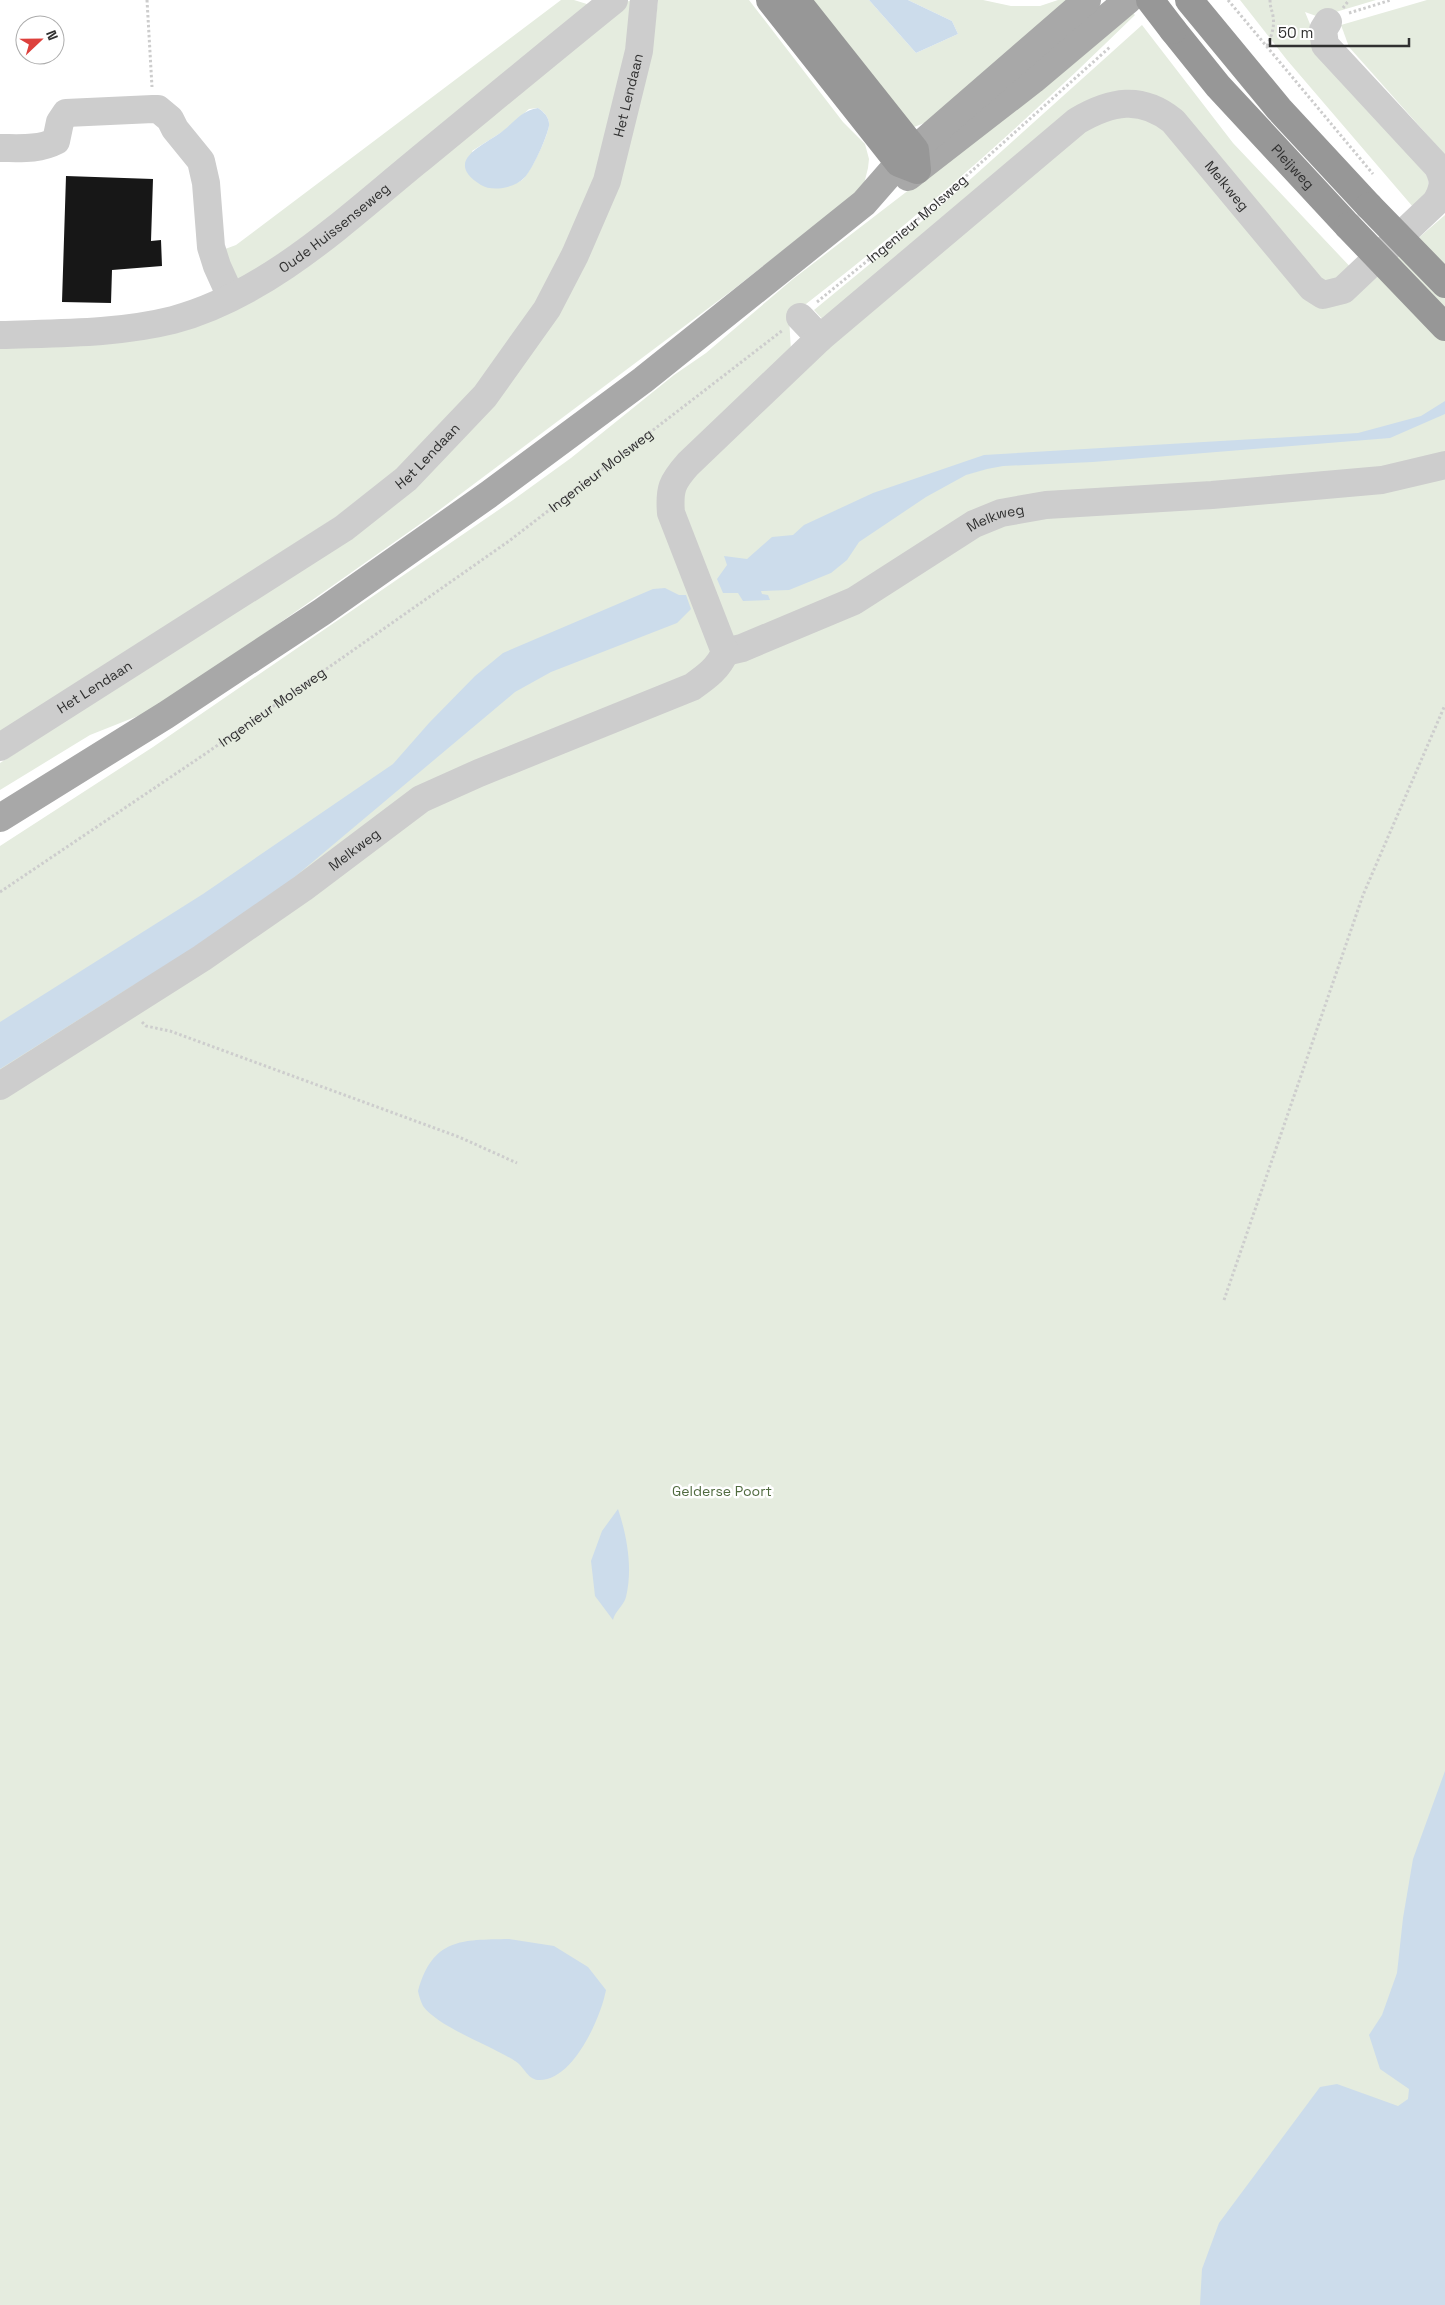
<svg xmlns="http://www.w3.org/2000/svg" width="1445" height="2305" font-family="'Space Grotesk',sans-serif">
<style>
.green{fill:#e5ecdf;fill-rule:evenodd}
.water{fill:#ccdceb}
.building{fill:#171717}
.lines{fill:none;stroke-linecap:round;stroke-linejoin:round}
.path{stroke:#cdcdcd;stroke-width:3;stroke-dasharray:2.5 2.5;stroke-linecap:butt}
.minor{stroke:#cdcdcd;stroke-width:28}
.major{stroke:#a8a8a8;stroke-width:28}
.highway{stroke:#979797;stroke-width:28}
.highway-bridge{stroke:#979797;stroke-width:28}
.labels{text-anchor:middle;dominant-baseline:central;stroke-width:5;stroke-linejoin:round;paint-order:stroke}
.street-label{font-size:14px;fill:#303030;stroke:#fff}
.park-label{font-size:14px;fill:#4f6a3f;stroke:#fff}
</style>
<rect width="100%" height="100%" fill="#fff"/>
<!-- green -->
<g class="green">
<path d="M561,0H574L590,5L333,215L237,285L217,252L236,245Z"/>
<path d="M632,0L627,52L595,178L565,248L538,301L476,388L398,469L336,517L0,735V347L194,325L623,3ZM538,108C544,112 548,116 549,123C550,133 530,174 522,180C514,185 505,187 496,188L472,151L505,130L529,109Z"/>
<path d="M658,0H749L843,122L865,144L869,159L868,168L864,184L852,196L734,289L430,517L264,634L153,710L90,735L0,790V763L73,716L496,401L651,57Z"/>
<path d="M800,0H869L916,53L958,34L952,21L908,0H983L1011,6H1040L1058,0H1069L927,122L914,127L904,126Z"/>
<path d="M1240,0H1376L1319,17L1305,12L1321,51L1428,177L1429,195L1419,214L1287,60Z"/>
<path d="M1427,0H1445V155L1349,47L1341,25Z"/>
<path d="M1129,9L1135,15C1025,123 911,224 789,317L791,351L676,493L801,364L1101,116L1154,118L1305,293L1393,260L1445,215V2016L1342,2305H0V846L153,747L513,500L571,458L674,375L706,353L793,279L940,166Z"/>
<path d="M1142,25L1233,143L1357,274L1328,292L1188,130L1124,99L827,324L814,310L944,203Z"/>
</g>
<!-- water -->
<g class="water">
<path d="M869,0H908L952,21L958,34L916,53Z"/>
<path d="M538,108C544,112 550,118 549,126C547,137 532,171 524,178C515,188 492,192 481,185C441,160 486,145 504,130C515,121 523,110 538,108Z"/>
<path d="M1445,401V414L1390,438L1093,462L1003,466L987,469L966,475L926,497L859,542L847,560L831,573L789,590L761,591L762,594L768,595L770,600L743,601L738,593H723L717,579L727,565L724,556L747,559L772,537L793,535L804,525L873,493L984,455L1358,433L1421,416Z"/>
<path d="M665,588L679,595H686L691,609L677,623L551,672L515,692L278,891L172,966L132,986L0,1069V1022L203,894L393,764L429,723L475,676L503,653L653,589Z"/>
<path d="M618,1509C627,1536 633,1568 626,1597C624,1605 615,1611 613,1620L595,1596L591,1561L602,1531Z"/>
<path d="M1445,1771V2305H1200L1202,2269L1219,2223L1320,2087L1337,2084L1398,2106L1408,2099L1409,2089L1380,2069L1369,2035L1382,2015L1397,1973L1403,1918L1413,1859Z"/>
<path d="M509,1939L554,1946L588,1967L606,1990C601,2017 573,2082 538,2080C527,2079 524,2066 515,2061C492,2046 438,2027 423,2006C421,2002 419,1996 418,1991C433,1938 461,1940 509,1939Z"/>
</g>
<!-- building -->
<path class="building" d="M66,176L153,179L151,241L161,240L162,266L112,270L111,303L62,302Z"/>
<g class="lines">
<!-- path -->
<g class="path">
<path d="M147,0L152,87"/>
<path d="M1228,0L1373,174"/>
<path d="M1343,8L1349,0"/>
<path d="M1349,13L1391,0"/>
<path d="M1267,46C1271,37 1275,27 1273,16C1272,10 1270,7 1270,0"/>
<path id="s1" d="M817,302L916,221L1110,47"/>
<path id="s2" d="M0,892L205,754L509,541L783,330"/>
<path d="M142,1022L146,1026L170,1031L459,1137L517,1163"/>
<path d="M1224,1300L1363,895L1445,705"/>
</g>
<!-- minor -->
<g class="minor">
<path d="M0,148C19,148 39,150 56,141L60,122L66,113L153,109H158L170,119L175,129L201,161L206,183L211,247L217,266L231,297"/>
<path d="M800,317L820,338"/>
<path id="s3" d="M0,335C57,333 117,334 173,320C266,295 342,223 415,163C481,109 547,54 614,0"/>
<path id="s4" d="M725,652L742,648L854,601L974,524L1001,513L1046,505L1212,495L1382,480L1445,465"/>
<path id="s5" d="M0,747L344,528L406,479L485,396L547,309L575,255L607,181L639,51L644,0"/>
<path id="s6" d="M0,1086L202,958L303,888L421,799L479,773L692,687C706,677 719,668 725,652L671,513C669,489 672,482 688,464L820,338L1077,121C1111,101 1141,95 1173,121L1312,288L1323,295L1343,290L1435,203C1444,190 1445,179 1437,166L1325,45L1323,30L1328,22"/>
</g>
<!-- major -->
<g class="major">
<path d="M908,177L1033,80L1128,0"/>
<path d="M0,818L166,715L322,612L488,495L643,380L864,203L899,163L1087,0"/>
</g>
<!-- highway -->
<g class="highway">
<path d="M770,0L899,163L917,170L915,150L796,0"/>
<path d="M1189,0L1279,109L1369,206"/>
<path id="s7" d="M1173,30L1218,86L1348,226"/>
</g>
<!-- highway-bridge -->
<g class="highway-bridge">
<path d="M1150,0L1173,30"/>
<path d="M1369,206L1445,284"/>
<path d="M1348,226L1445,327"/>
</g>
</g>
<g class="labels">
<!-- street labels -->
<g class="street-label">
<text stroke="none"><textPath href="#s5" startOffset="938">Het Lendaan</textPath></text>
<text stroke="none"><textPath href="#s7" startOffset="182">Pleijweg</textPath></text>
<text stroke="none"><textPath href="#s6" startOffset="1762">Melkweg</textPath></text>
<text stroke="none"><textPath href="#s1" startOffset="130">Ingenieur Molsweg</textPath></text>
<text stroke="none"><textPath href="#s3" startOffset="361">Oude Huissenseweg</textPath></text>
<text stroke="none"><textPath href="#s5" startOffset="518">Het Lendaan</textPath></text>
<text stroke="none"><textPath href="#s2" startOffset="734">Ingenieur Molsweg</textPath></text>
<text stroke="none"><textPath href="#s4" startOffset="304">Melkweg</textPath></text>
<text stroke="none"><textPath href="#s5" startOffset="112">Het Lendaan</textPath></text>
<text stroke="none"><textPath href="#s2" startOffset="329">Ingenieur Molsweg</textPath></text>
<text stroke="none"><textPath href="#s6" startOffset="426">Melkweg</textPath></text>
</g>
<!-- park labels -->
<g class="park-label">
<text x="722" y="1491">Gelderse Poort</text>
</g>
</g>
<!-- north arrow -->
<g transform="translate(40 40) rotate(68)"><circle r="24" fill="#ffffff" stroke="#acacac"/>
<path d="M0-4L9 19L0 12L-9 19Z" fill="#dd403c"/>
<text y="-8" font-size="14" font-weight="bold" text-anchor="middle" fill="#303030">N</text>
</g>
<!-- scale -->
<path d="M1270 38v8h139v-8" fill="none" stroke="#303030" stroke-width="2.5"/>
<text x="1278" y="38" font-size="15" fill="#303030" stroke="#ffffff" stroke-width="4" paint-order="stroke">50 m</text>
</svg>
